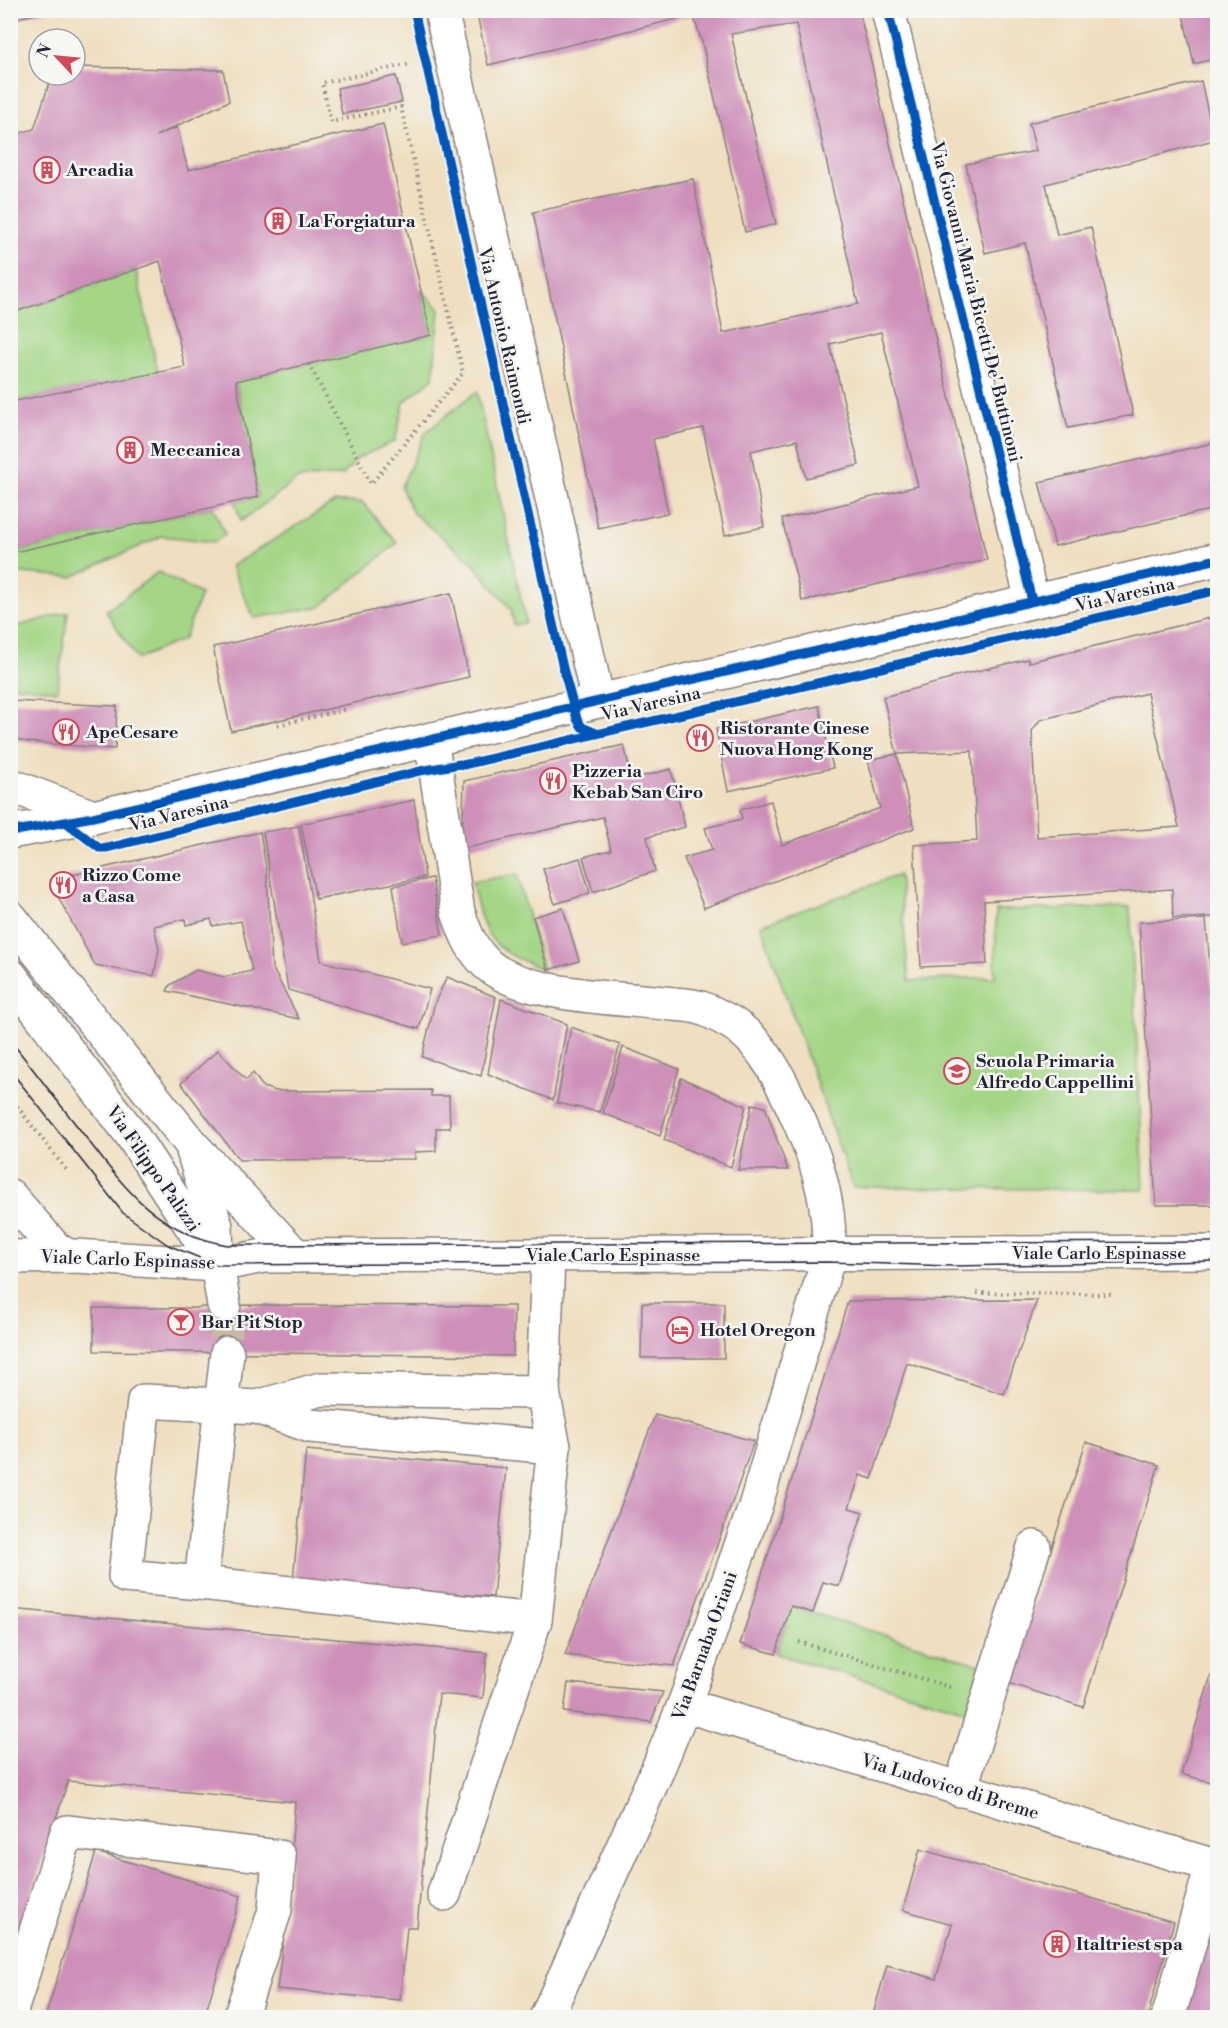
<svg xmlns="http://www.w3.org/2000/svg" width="1228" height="2028" font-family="'Libre Bodoni',serif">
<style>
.green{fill:#a4d686;stroke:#637c60;stroke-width:1.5}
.building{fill:#ce90b9;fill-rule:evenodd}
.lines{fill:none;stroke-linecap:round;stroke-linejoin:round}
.minor-tunnel{stroke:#c6b9a5;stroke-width:33;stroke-dasharray:33 16;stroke-linecap:butt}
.minor-casing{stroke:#88807e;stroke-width:36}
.path{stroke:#88807e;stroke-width:4;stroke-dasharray:1.5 4.5;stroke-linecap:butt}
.minor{stroke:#fff;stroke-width:33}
.tram{stroke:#22223b;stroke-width:1.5}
.cycleway-casing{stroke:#f6f6f2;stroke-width:13}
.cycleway{stroke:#0057b8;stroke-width:9}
.labels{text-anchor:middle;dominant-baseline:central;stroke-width:5;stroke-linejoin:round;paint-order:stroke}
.poi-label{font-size:18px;font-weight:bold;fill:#22223b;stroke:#f6f6f2;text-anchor:start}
.street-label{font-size:18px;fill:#22223b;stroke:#f6f6f2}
</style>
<rect width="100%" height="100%" fill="#f6f6f2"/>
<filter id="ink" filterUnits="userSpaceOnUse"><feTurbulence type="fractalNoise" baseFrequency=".0167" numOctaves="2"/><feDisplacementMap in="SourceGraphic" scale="12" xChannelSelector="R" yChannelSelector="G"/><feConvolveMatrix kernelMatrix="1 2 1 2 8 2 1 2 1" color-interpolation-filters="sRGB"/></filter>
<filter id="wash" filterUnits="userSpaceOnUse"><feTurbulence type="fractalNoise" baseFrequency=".008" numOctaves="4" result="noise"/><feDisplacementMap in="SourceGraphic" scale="24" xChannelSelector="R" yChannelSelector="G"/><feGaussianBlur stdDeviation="1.35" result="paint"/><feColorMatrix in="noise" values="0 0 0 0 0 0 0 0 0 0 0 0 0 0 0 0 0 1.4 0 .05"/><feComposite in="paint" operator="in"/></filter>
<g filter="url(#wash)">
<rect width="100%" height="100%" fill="#efdfc0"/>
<!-- green -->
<g class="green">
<path d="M136,270L158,373L11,402L10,314Z"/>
<path d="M421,290L440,309L433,378L404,402L395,441L358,458L343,475L298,479L241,521L235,502L258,497L236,381L431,335Z"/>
<path d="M477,391L526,623L514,625L511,609L473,563L413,513L401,487L426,432Z"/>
<path d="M335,502H362L397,543L320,607L254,618L231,566Z"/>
<path d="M213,507L225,534L215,542L162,536L72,577L11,572L10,553Z"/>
<path d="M158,572L201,594L184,639L137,659L106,611Z"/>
<path d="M68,612L57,691L11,685V628Z"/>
<path d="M517,874V875L543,969C488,947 485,940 472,882Z"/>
<path d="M899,875L909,981L995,977L996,910L1130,907L1144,1190L853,1187L761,925Z"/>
<path d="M791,1606L981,1665L967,1710L776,1654Z"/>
</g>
<g id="blocks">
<!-- building -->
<g class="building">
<path d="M10,10H48V11L10,20Z"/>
<path d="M476,10H859L987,560L802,601L782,519L918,486L881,332L830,344L859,465L806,478L797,440L751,451L764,527L725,535L703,428L653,439L668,513L598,528L533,212L693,179L723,333L858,304L796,24L731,34L776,224L745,232L702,42L693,15L488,65Z"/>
<path d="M1182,10H1218V58L1194,64Z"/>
<path d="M75,67L223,70L229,101L156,136L177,127L188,170L383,124L431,335L236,381L258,497L10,553V402L185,367L160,261L10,314V136L34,129L52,75H75Z"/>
<path d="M396,76L402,102L342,114L337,88Z"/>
<path d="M1201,81L1214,140L1046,184L1057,235L1091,227L1133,415L1068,428L1025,243L985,253L966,164L1036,151L1029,123Z"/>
<path d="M1218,442V508L1055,546L1039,482Z"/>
<path d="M451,593L469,677L231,731L213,647Z"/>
<path d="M1218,616V685L1212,694L1218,719V917L1173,918L1172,889L984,901L987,964L921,967L914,845L977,841L972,751L897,754L883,697L951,679V677L1028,659L1029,662ZM1147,693L1179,827L1037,837L1032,731L1040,720Z"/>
<path d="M10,701L117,706L115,749L27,742L10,738Z"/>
<path d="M819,706L833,768L728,791L716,729Z"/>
<path d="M624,745L632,779L671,769L685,827L647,837L655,871L593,892L583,857L611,850L603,817L462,849L464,781Z"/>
<path d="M897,754L914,828L704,908L684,858L712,850L705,828L742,819L740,810L771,801L782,845L880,808L868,760Z"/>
<path d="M414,800L425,877L316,899L301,824Z"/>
<path d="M299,826L321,961L430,989L419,1029L288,990L263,832Z"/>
<path d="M260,832L267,874L272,967L299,1019L167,991L170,985L196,970L224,977L252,971L241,921L213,926L211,919L186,925L185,919L154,926L159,949L154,976L95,965L57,895L68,876Z"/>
<path d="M580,858L590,893L555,904L543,869Z"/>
<path d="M432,878L442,935L402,942L393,886Z"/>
<path d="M563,908L579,961L548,970L533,917Z"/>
<path d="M1206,919L1218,1062V1205H1156L1139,922Z"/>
<path d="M447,977L496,997L481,1076L422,1057L435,1002Z"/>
<path d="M501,999L567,1024L553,1100L488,1074Z"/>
<path d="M571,1027L620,1045L600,1112L557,1103Z"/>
<path d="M623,1047L679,1069L660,1136L603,1113Z"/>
<path d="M218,1050L246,1080L253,1073L263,1087L276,1091L431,1090V1096H449L450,1128H436V1151L415,1152V1159L239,1160L181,1083Z"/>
<path d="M681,1078L746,1106L731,1167L664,1140Z"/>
<path d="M752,1104L765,1107L788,1170H738Z"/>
<path d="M1037,1300L1004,1394L907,1363L872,1479L860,1475L849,1508L863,1512L839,1586L823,1582L813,1613L791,1606L776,1654L740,1644L848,1301Z"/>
<path d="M642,1303H724V1358H641Z"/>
<path d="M224,1305L514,1306L513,1356L94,1351V1308H195Z"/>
<path d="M655,1415L754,1441L674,1666L565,1655Z"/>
<path d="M1086,1442L1159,1465L1083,1707L1008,1683Z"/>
<path d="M306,1450L506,1468L493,1597L293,1579Z"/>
<path d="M10,1609L487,1653L483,1698L439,1694L417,1927H407L400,2000L277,1989L286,1918L295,1802L68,1781L10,1961Z"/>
<path d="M1211,1676L1218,1678V1784L1181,1774Z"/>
<path d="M568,1683L663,1692L651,1722L564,1712Z"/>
<path d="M920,1849L1174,1922L1147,2018H872L887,1965L936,1979L952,1924L903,1910Z"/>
<path d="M96,1852L241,1896L204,2018H45Z"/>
<path d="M1209,1935L1218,1937V2018H1184Z"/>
</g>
</g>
</g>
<g filter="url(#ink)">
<use href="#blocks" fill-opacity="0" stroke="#88807e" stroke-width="1.5"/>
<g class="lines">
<!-- minor-tunnel -->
<path class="minor-tunnel" d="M224,1305L227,1353"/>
<defs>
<g id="minor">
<path d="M441,10L598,701"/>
<path d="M888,10L1032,601"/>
<path d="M431,739L458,912C464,930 470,946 483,960C514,996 618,998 665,1003C676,1005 690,1004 701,1008C710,1011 721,1017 730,1022C766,1043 785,1089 801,1125C819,1165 834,1218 827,1262L755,1507L684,1705L657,1771L546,2018"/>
<path d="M10,785L93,817"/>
<path d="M10,832L93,817L1218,559"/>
<path d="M10,917L191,1144L296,1256"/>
<path d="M10,975L131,1134L217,1265"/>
<path d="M193,1151L216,1226L217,1265L224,1305"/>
<path d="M10,1196L55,1248L68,1256"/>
<path d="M10,1257L76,1256L217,1265L264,1256L1218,1252"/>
<path d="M227,1353L201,1583L535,1620"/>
<path d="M543,1392L548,1255"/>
<path d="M257,1407L321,1389L543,1392L554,1447"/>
<path d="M201,1583L125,1576L144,1401L257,1407L310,1426L554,1447L535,1620L444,1894"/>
<path d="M684,1705L1218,1867"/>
<path d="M960,1790L1034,1547"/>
<path d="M10,2014L67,1832L279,1857L275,1910L240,2018"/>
<path d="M1168,2018L1212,1866"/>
</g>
</defs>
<!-- minor casing -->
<use href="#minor" class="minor-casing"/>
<!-- path -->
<g class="path">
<path d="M309,364L371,484L463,373L401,107L331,122L322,83L410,64"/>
<path d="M278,725L348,709"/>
<path d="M10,1097L67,1171"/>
<path d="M977,1293L1111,1294"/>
<path d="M799,1642L953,1688"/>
</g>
<!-- minor -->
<use href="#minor" class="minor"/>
<!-- tram -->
<g class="tram">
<path d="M10,1040C34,1070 57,1101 81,1131C123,1186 155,1233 228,1245L1218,1242"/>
<path d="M10,1070L123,1213L168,1245L217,1265L827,1262L952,1266L1218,1261"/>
</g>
<defs>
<g id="cycleway">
<path d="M414,10L563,668L577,719L582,727L596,733"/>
<path d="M888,10L1032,601"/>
<path d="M67,823L99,848H107L420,771L460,764L463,765L1218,590"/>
<path d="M10,832L93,817L1218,559"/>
</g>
</defs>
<!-- cycleway casing -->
<use href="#cycleway" class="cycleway-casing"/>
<!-- cycleway -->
<use href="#cycleway" class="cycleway"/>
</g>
</g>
<!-- icons -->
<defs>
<symbol id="building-ring" viewBox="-11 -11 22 22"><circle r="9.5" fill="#f6f6f2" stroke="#d1495b" stroke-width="1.5"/><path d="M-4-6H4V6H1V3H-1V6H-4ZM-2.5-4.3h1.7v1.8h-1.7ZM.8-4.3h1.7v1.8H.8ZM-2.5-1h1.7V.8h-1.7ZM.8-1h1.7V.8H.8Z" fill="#d1495b"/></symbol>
<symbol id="restaurant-ring" viewBox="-11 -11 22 22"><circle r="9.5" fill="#f6f6f2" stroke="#d1495b" stroke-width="1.5"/><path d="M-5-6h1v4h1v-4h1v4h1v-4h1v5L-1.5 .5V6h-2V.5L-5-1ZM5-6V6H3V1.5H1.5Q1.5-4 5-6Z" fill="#d1495b"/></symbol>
<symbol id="school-ring" viewBox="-11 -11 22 22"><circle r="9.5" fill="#f6f6f2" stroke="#d1495b" stroke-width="1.5"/><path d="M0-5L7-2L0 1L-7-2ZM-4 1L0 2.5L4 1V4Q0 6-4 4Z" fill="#d1495b"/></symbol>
<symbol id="bar-ring" viewBox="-11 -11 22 22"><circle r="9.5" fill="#f6f6f2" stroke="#d1495b" stroke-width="1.5"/><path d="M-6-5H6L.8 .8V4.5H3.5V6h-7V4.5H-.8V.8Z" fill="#d1495b"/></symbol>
<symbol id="hotel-ring" viewBox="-11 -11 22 22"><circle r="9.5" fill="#f6f6f2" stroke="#d1495b" stroke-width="1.5"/><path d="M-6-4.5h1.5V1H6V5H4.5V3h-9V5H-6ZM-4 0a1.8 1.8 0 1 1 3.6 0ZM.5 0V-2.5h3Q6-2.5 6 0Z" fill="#d1495b"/></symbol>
</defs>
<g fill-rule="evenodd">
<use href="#building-ring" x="32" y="155" width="30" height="30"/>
<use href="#building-ring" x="263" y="206" width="30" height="30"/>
<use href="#building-ring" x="115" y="435" width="30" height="30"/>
<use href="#restaurant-ring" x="51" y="717" width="30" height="30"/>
<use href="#restaurant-ring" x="685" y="723" width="30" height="30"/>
<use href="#restaurant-ring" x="538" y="766" width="30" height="30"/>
<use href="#restaurant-ring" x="48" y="870" width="30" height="30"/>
<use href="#school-ring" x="942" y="1056" width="30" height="30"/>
<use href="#bar-ring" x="166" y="1307" width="30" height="30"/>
<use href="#hotel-ring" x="665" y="1315" width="30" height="30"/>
<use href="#building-ring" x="1042" y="1929" width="30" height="30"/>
</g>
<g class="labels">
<!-- poi labels -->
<g class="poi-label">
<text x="66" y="170">Arcadia</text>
<text x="298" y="221">La Forgiatura</text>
<text x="150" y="450">Meccanica</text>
<text x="720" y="728">Ristorante Cinese<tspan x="720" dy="21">Nuova Hong Kong</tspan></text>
<text x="86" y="732">ApeCesare</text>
<text x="572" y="771">Pizzeria<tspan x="572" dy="21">Kebab San Ciro</tspan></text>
<text x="82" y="875">Rizzo Come<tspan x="82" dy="21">a Casa</tspan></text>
<text x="976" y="1061">Scuola Primaria<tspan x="976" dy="21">Alfredo Cappellini</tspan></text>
<text x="201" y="1322">Bar Pit Stop</text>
<text x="700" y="1330">Hotel Oregon</text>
<text x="1076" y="1944">Italtriest spa</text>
</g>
<!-- street labels -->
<g class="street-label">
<text transform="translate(976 302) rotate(76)">Via Giovanni Maria Bicetti De' Buttinoni</text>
<text transform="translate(504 336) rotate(77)">Via Antonio Raimondi</text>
<text transform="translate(1125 595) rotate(-13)">Via Varesina</text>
<text transform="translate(651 704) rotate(-13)">Via Varesina</text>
<text transform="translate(179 814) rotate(-14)">Via Varesina</text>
<text transform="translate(153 1169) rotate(55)">Via Filippo Palizzi</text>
<text x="1099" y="1253">Viale Carlo Espinasse</text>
<text x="613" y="1255">Viale Carlo Espinasse</text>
<text transform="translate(128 1260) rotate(2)">Viale Carlo Espinasse</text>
<text transform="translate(705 1646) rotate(-70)">Via Barnaba Oriani</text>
<text transform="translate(950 1787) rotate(17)">Via Ludovico di Breme</text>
</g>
</g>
<!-- margin -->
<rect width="1228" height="2028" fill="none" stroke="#f6f6f2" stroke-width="36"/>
<!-- north arrow -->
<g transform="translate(57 57) rotate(296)"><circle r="28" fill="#f6f6f2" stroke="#a1a1a9" stroke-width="1.5"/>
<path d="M0-4.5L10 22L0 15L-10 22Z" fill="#d1495b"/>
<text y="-9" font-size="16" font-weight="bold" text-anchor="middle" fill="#22223b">N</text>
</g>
</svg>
